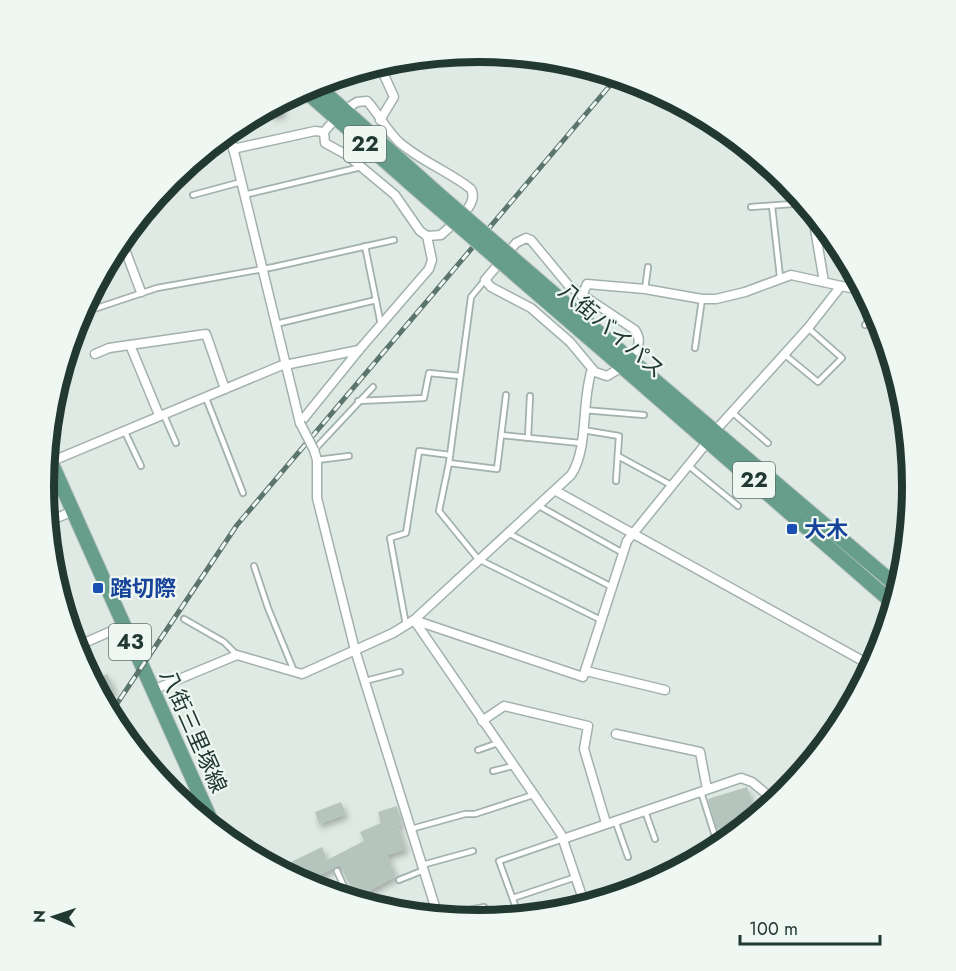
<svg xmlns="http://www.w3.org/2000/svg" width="956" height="971" font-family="Jost,'Noto Sans JP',sans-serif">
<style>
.building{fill:#b5c4bd;filter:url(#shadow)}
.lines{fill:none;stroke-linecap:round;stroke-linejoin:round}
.lane-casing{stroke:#a2b1ab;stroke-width:8}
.street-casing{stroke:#a2b1ab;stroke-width:11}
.primary-casing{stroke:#bcc4c1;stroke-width:16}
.lane{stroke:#fff;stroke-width:4.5}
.street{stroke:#fff;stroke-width:8}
.primary{stroke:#669d8b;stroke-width:14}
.rail-casing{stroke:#5b756c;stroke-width:5}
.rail{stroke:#eff7f2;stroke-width:3;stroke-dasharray:9;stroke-linecap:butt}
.street-bridge-casing{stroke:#a2b1ab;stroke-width:11;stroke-linecap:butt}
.primary-bridge-casing{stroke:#bcc4c1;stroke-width:16;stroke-linecap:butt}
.street-bridge{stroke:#fff;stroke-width:8}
.primary-bridge{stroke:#669d8b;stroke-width:14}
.transit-dot{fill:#1a4fb4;stroke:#eff7f2;stroke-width:2}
.labels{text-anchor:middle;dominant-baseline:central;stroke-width:4.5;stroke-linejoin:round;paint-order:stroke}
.shield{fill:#eff7f2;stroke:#5f726b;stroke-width:1.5}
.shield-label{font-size:21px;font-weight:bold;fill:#213931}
.street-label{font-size:22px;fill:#213931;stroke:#eff7f2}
.transit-label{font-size:22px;font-weight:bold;fill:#164399;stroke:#eff7f2;text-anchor:start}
.rim{fill:none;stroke:#213931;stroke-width:8}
</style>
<defs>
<filter id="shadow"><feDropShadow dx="2.5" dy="4.5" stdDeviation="3" flood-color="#0004"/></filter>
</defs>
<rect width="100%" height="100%" fill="#dfeae4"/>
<!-- building -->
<g class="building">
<path d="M281,101L284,113L272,116L270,106Z"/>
<path d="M101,672L103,676L107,674L115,691L101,698L91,677Z"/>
<path d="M747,787L757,816L717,829L708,799Z"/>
<path d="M341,802L346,814L319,824L315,812Z"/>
<path d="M397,806L402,824L398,825L406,849L387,855L396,876L356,898L340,865L320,875L327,892L312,887L309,880L303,883L297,879L289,863L322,847L327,860L364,841L360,832L381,823L378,812Z"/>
</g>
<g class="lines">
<defs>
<g id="lane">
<path d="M193,195L241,182"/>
<path d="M244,195L361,167"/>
<path d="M149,205L159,203"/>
<path d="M772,206L780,277"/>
<path d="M751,207L806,203"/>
<path d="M365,246L381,325"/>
<path d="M485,280L471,297L449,463L439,511L478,559L601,620"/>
<path d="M645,289L648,267"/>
<path d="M79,314L157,288L274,267L394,240"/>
<path d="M276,324L376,300"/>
<path d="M865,325L875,312"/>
<path d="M695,348L702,299"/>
<path d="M784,354L818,382L842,358L808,328"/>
<path d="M206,398L243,493"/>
<path d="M358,401L424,398L429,373L460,376"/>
<path d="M584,410L644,415"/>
<path d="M163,413L176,443"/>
<path d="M733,413L768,443"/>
<path d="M124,430L141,466"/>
<path d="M583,430L619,436L616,481"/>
<path d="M501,435L580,443"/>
<path d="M528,438L530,396"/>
<path d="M314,450L373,387"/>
<path d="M618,456L671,485"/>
<path d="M317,460L349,456"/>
<path d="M449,463L497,469L506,395"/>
<path d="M689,466L738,506"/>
<path d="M539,506L623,553"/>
<path d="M508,533L612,587"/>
<path d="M254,566L268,608L294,671"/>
<path d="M184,619L224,642L237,655"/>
<path d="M406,625L390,538L406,533L419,451L450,455"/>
<path d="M365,681L400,672"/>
<path d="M478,750L498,743"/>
<path d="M493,771L513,766"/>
<path d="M702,795L715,836L746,825"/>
<path d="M645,811L655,839"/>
<path d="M615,820L628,857"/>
<path d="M411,829L465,814H475L533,795"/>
<path d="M422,865L473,851"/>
<path d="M337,871L349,898"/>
<path d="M656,871L658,879"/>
<path d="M399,880L424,870"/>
<path d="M513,898L576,877"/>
<path d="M439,916L484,907"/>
<path d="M519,916L499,861L563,839"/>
</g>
<g id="street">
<path d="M379,64L394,97L380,120"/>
<path d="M336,118L324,132L325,143L347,155L395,195L420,231L427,236L441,235C452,224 480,205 471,189C450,172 422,162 399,142C386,130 379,114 367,101L357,102L343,111"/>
<path d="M229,131L300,423"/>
<path d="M233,149L315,131L324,132"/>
<path d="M812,211L824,282"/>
<path d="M121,239L141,292"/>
<path d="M582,296L587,284L645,289L702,299H716L745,292L791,275L864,291"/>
<path d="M130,345L159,415"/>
<path d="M95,354L109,348L206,334L225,389"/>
<path d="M622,367L607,376L595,372L570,342L531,308L491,287L485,280L516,243L526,238L531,240L569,286L635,330C643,341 637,349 630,358"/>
<path d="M300,423L359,350L429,269L432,260L427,236"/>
<path d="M715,431L808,328L841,286"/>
<path d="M314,450L317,460V498L355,650L438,916"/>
<path d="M50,462L280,366L359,350"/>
<path d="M556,491L872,666"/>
<path d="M44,493L61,486"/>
<path d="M47,522L71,512"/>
<path d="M414,620L583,677L627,541L709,440"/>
<path d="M414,620L561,834L585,905"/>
<path d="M75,647L123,626"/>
<path d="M586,671L665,690"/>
<path d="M153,690L237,655L302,674L393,633L414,620L571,475C589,448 581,401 592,369"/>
<path d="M482,721L504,706L588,726L584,749L606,823"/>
<path d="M616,734L700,752L707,789"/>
<path d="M186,805L202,799"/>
<path d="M563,839L741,778L752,782L775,801"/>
</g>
<g id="primary">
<path d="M314,83L435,191"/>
<path d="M303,89L428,199"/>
<path d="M618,349L899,588"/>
<path d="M612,358L894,604"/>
<path d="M47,453L215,829"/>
</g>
</defs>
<!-- lane casing -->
<use href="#lane" class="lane-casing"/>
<!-- street casing -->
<use href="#street" class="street-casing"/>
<!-- primary casing -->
<use href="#primary" class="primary-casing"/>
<!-- lane -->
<use href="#lane" class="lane"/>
<!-- street -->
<use href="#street" class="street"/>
<!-- primary -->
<use href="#primary" class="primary"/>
<defs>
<path id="rail" d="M110,714L237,525L618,76"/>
</defs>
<!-- rail casing -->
<use href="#rail" class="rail-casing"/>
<!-- rail -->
<use href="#rail" class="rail"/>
<defs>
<path id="street-bridge" d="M300,423L314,450"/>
<g id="primary-bridge">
<path d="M435,191L618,349"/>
<path d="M428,199L612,358"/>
</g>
</defs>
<!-- street-bridge casing -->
<use href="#street-bridge" class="street-bridge-casing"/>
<!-- primary-bridge casing -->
<use href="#primary-bridge" class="primary-bridge-casing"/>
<!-- street-bridge -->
<use href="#street-bridge" class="street-bridge"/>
<!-- primary-bridge -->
<use href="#primary-bridge" class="primary-bridge"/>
</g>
<!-- markers -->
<g class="transit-dot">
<rect x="786" y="523" width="12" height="12" rx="3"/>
<rect x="92" y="582" width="12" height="12" rx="3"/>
</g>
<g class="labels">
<!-- shield labels -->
<g class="shield">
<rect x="344" y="126" width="42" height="36" rx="4.5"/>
<rect x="733" y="462" width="42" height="36" rx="4.5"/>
<rect x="109" y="624" width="42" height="36" rx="4.5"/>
</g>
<g class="shield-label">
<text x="365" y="144">22</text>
<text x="754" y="480">22</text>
<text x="130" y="642">43</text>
</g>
<!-- street labels -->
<g class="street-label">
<text transform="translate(612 330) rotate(41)">八街バイパス</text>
<text transform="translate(194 731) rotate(66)">八街三里塚線</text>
</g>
<!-- transit labels -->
<g class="transit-label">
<text x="804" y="529">大木</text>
<text x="110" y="588">踏切際</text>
</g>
</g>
<!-- crop -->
<path d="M0 0H956V971H0ZM54 486a424 424 0 1 1 848 0a424 424 0 1 1-848 0Z" fill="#eff7f2" fill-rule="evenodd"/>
<path class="rim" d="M54 486a424 424 0 1 1 848 0a424 424 0 1 1-848 0Z"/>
<!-- north arrow -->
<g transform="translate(54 917) rotate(272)" stroke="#eff7f2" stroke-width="4.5" paint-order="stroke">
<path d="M0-4.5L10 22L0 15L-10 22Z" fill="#213931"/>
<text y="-9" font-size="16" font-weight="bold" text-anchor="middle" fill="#213931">N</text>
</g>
<!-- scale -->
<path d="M740 935v9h140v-9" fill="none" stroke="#213931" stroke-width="3"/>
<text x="749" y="935" font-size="18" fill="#213931" stroke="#eff7f2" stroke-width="4.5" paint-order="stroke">100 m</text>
</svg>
